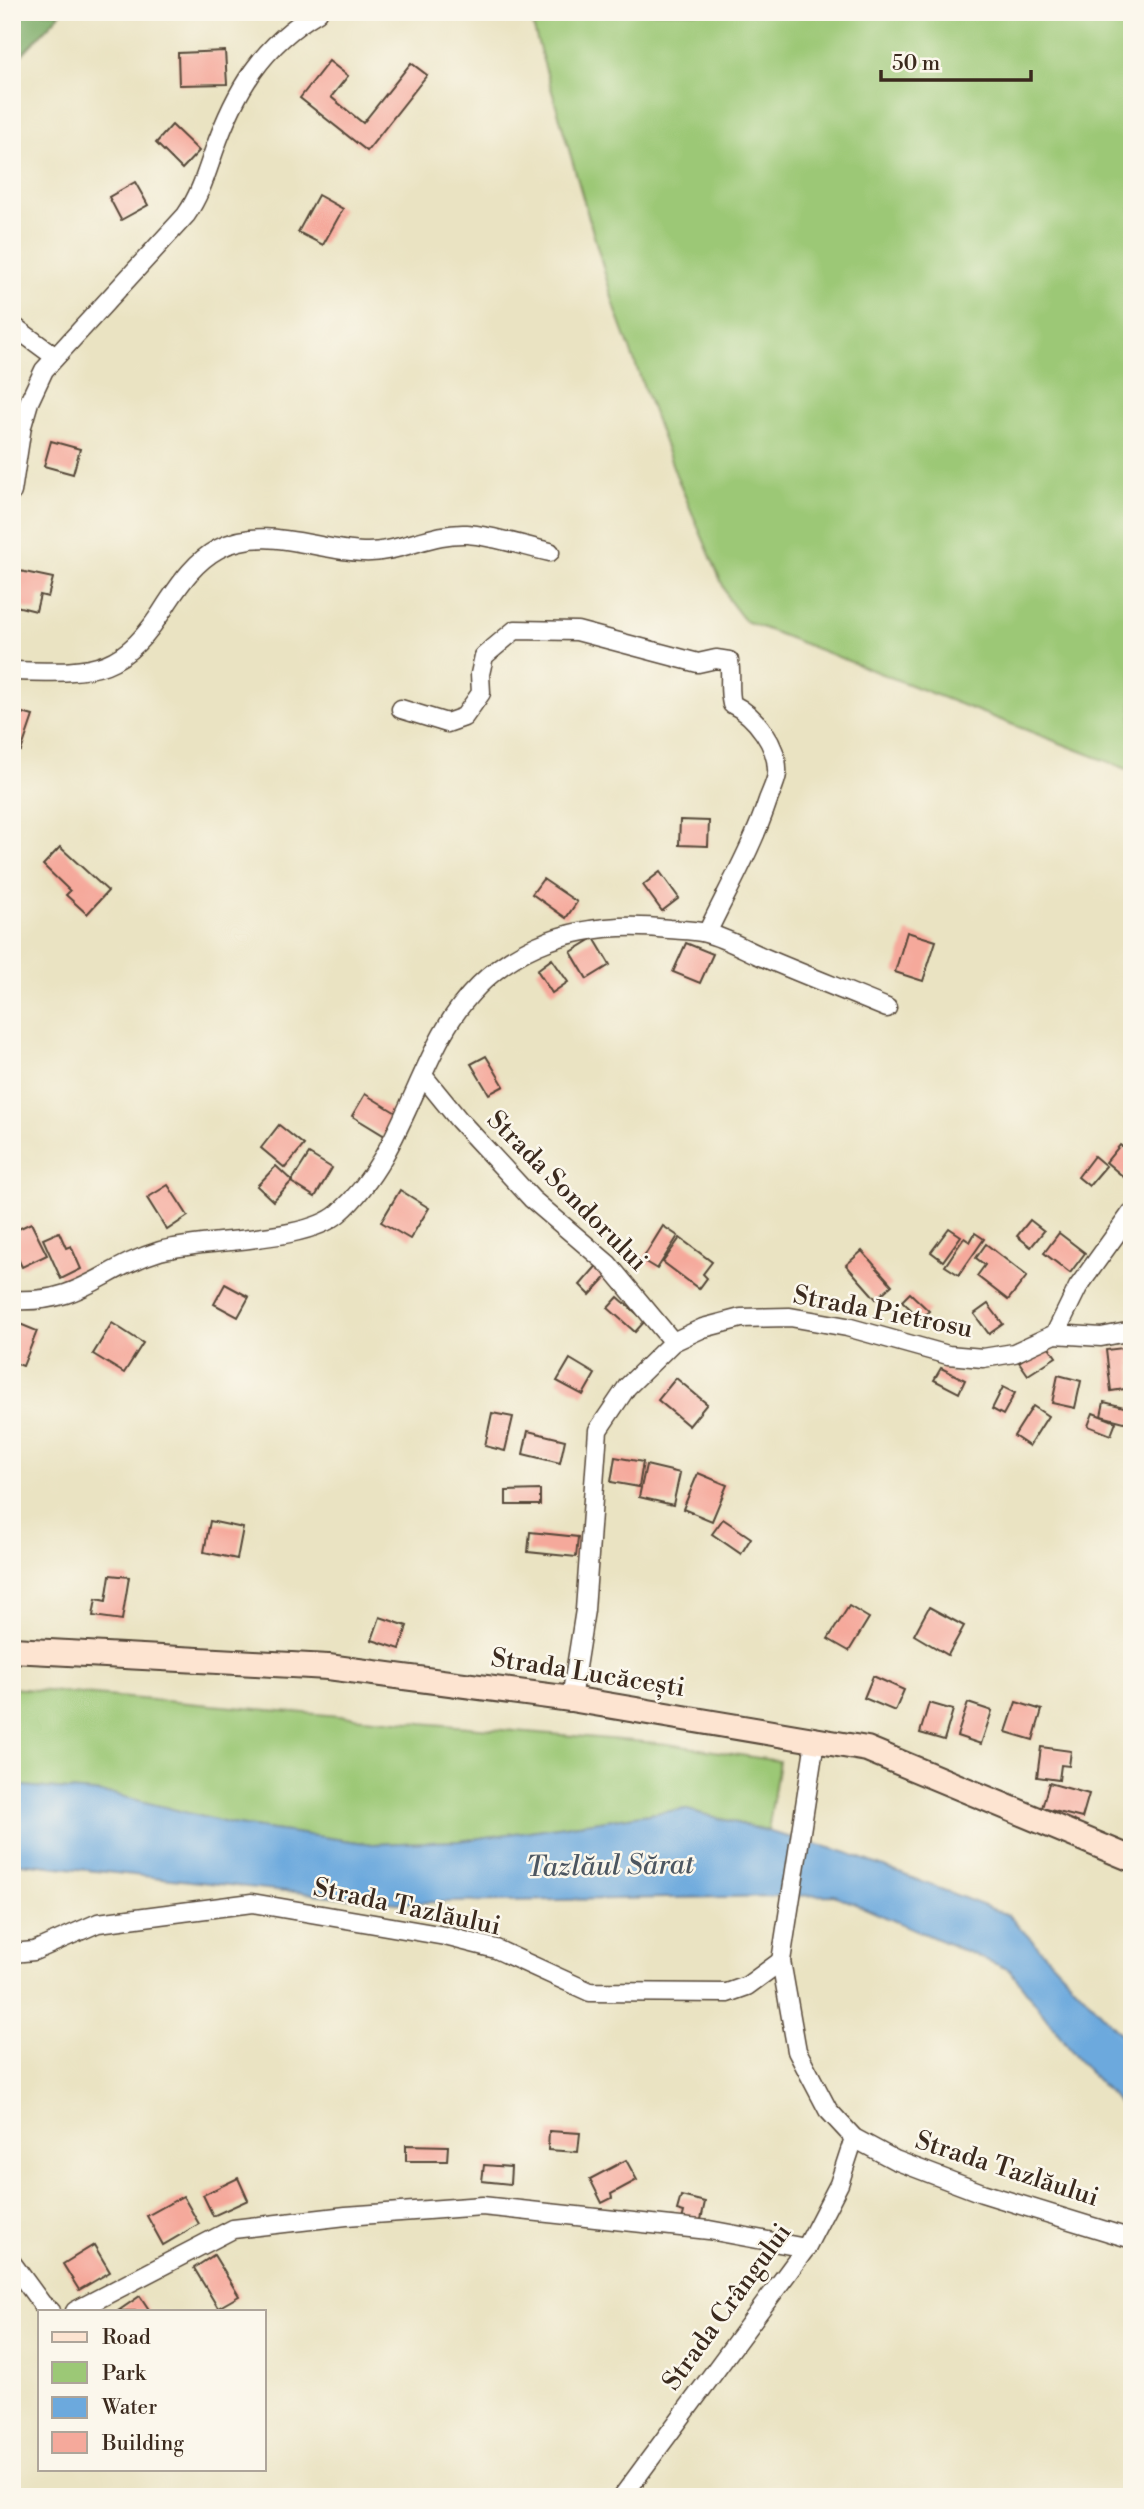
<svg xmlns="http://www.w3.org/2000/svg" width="1144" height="2509" font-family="'Libre Bodoni',serif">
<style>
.green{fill:#9cc876;stroke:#6c794a;stroke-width:2}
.forest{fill:#7dac67;stroke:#5c6b42;stroke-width:2}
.water{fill:#6ca9dd;stroke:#546a7e;stroke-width:2}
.building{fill:#f5a99b}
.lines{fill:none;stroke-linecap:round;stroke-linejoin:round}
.minor-casing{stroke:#554637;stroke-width:21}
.secondary-casing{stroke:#554637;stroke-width:28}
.minor{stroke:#fff;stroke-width:18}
.secondary{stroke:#fde4d1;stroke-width:24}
.labels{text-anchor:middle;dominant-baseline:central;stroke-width:5;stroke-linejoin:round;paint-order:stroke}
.street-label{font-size:26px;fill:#3b2a1e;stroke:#fbf7ec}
.water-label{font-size:28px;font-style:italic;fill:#4c5661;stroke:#fbf7ec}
</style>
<rect width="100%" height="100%" fill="#fbf7ec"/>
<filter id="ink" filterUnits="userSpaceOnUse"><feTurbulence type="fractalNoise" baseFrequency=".0143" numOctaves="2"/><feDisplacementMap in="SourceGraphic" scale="14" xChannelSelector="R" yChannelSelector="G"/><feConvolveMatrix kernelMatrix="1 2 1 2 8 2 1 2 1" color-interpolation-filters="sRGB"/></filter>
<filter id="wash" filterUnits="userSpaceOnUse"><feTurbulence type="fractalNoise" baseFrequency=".00686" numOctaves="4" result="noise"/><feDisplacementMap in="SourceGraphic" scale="28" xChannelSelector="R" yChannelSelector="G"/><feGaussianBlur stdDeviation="1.57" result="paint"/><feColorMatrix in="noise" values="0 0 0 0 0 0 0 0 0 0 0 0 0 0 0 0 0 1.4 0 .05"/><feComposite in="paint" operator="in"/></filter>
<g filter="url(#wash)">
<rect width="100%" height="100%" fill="#eae3c2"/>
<!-- green -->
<g class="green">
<path d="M529,12H1132V771L745,621L729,600L676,475L615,308Z"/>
<path d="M12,1688L668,1744L779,1761L768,1831L684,1809L459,1841L372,1844L231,1824L113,1794L12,1785Z"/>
</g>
<!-- forest -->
<path class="forest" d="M12,12H62L12,65Z"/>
<!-- water -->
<path class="water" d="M12,1785L113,1794L231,1824L372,1844L459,1841L684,1809L845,1852L1008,1915L1132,2046V2117L1080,2062L1010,1970L834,1895L397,1903L12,1862Z"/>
<g id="blocks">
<!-- building -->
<g class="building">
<path d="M225,51L227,84L179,85L178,53Z"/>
<path d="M329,61L348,76L331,97L363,123L411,63L427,75L367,151L300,98Z"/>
<path d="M172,125L199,151L182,169L156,143Z"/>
<path d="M135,182L148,205L121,220L109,197Z"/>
<path d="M318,195L343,209L323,245L298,232Z"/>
<path d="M51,441L80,449L73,474L44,466Z"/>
<path d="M15,570L53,578L48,597L40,595L36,611L12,605Z"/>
<path d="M12,710L33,716L21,751L12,748Z"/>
<path d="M680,820L709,821L708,846L679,845Z"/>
<path d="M60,847L108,891L87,914L66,895L70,891L43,865Z"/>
<path d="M660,872L679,898L662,911L643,885Z"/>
<path d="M543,879L577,902L566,918L532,894Z"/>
<path d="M907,932L936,941L923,981L895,972Z"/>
<path d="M594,938L610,965L587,979L571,952Z"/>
<path d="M686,943L713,954L700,983L673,972Z"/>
<path d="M552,959L568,982L552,993L537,970Z"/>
<path d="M486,1056L504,1086L489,1094L471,1064Z"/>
<path d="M365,1094L398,1114L385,1136L352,1116Z"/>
<path d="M279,1125L304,1145L285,1168L261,1148Z"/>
<path d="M1120,1145L1132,1154V1184L1106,1162Z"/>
<path d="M309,1154L332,1168L315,1197L291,1182Z"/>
<path d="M1094,1156L1106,1166L1089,1186L1078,1177Z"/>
<path d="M276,1166L292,1181L273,1201L257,1186Z"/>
<path d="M168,1185L188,1216L167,1230L147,1198Z"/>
<path d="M400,1190L429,1208L410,1239L381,1222Z"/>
<path d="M1030,1220L1044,1231L1031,1247L1017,1236Z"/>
<path d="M31,1223L47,1255L22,1267L12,1246V1232Z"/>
<path d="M663,1226L678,1236L657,1269L642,1260Z"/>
<path d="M949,1228L961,1236L943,1261L931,1252Z"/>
<path d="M59,1232L66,1248L71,1246L81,1269L61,1279L43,1239Z"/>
<path d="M975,1233L984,1239L959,1275L945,1266L964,1238L970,1242Z"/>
<path d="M1059,1233L1085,1253L1070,1273L1044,1253Z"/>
<path d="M680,1238L712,1262L703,1274L707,1278L699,1289L663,1262Z"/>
<path d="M986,1244L1027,1276L1008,1300L977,1276L985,1265L976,1258Z"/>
<path d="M862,1251L892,1285L876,1299L846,1265Z"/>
<path d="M600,1262L611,1272L590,1295L580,1285Z"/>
<path d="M225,1284L249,1297L238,1317L214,1304Z"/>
<path d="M910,1293L929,1311L921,1319L902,1301Z"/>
<path d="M618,1297L645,1321L635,1332L608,1308Z"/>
<path d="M988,1304L1003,1324L989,1334L974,1314Z"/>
<path d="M15,1322L37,1331L23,1366L12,1362Z"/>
<path d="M112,1323L143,1343L124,1373L93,1354Z"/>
<path d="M1047,1344L1056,1357L1028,1375L1019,1362Z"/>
<path d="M1131,1347L1132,1388L1111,1391L1106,1350Z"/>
<path d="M570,1359L595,1374L583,1395L557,1381Z"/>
<path d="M941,1368L965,1380L959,1393L934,1380Z"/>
<path d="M1058,1375L1081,1381L1075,1408L1052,1403Z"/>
<path d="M676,1378L707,1404L689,1426L658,1400Z"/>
<path d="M1003,1387L1015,1393L1003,1415L992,1409Z"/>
<path d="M1104,1402L1132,1409V1424L1101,1416Z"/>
<path d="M1033,1406L1048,1416L1029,1446L1014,1436Z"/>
<path d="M492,1413L513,1417L505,1451L485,1446Z"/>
<path d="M1093,1413L1116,1422L1111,1435L1088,1426Z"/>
<path d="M528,1431L565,1440L560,1463L523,1454Z"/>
<path d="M615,1457L643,1462L639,1487L611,1482Z"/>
<path d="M646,1465L680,1473L673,1505L639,1497Z"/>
<path d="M698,1473L727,1485L712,1521L683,1509Z"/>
<path d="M540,1490V1505H506V1491Z"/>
<path d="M723,1519L751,1538L741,1554L712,1534Z"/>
<path d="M210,1521L243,1528L237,1559L204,1552Z"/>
<path d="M530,1532L578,1537L576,1557L528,1552Z"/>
<path d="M110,1575L129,1577L122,1620L93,1616L96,1599L106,1601Z"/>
<path d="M849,1606L869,1618L849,1651L828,1639Z"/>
<path d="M929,1607L964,1626L948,1655L914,1635Z"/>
<path d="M380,1617L407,1626L400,1649L372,1640Z"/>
<path d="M873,1676L904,1690L895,1711L864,1698Z"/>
<path d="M1016,1702L1042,1710L1033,1740L1006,1732Z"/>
<path d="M929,1703L953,1710L944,1740L920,1733Z"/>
<path d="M968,1703L992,1711L981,1744L957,1736Z"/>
<path d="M1041,1747L1071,1751L1069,1766L1061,1765L1059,1780L1037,1777Z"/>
<path d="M1049,1783L1089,1794L1082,1818L1042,1808Z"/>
<path d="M549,2131L580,2133L578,2152L548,2150Z"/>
<path d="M406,2145L448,2146L447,2161H406Z"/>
<path d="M626,2160L637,2180L611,2194L612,2198L602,2203L590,2179Z"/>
<path d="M484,2165L511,2167L510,2184L482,2181Z"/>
<path d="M238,2178L248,2200L213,2216L203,2195Z"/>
<path d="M183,2196L199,2224L163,2245L147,2216Z"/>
<path d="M681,2196L705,2202L700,2224L682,2220L684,2212L677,2210Z"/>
<path d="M94,2245L110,2272L79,2290L63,2264Z"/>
<path d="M214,2255L239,2296L218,2308L194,2268Z"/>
<path d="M140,2296L150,2311H118Z"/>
</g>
</g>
</g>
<g filter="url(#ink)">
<use href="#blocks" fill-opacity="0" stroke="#554637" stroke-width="2"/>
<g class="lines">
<defs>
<g id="minor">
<path d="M12,325L54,356"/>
<path d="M12,492L22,426L29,402L44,370L186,215C200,195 206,174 214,151C235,91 262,45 318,12"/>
<path d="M12,671C93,673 122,677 168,602C182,581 196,561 218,549C264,524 314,550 363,552C397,554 432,532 467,534C494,536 523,546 550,552"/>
<path d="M401,709L447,723L464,717L481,693L480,674L484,656L515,630L577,631L698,663L716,659L729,661C732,676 728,688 732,704C755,715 779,746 777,774C776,782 771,792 768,800C753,846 728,889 707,933"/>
<path d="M424,1077L459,1120L532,1199L608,1264L673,1342"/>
<path d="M12,1300C82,1304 100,1269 160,1251C207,1238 305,1243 339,1213C391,1167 410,1094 442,1035C490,948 574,918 669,929C681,930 695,930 706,933C726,938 746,950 765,958C805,975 846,991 887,1008"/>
<path d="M1055,1334L1078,1287L1132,1212"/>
<path d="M571,1699L585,1610L598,1430L627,1387L673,1342L703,1328L741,1318L790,1317L847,1327L948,1355L983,1358L1014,1353L1055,1334L1101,1337L1132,1331"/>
<path d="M815,1741L781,1961L797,2051L828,2110L854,2138L895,2160L982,2193L1132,2239"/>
<path d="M12,1953L34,1951L98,1923L252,1903L445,1936L496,1949L590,1992L727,1993L747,1986L781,1961"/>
<path d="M12,2263L42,2304L51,2311"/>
<path d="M75,2311L233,2229L346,2216L482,2206L709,2230L806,2248"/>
<path d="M622,2497L806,2248L839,2184L854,2138"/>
</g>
<path id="secondary" d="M12,1650L328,1667L571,1699L867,1749L1132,1859"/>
</defs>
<!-- minor casing -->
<use href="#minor" class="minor-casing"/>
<!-- secondary casing -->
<use href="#secondary" class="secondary-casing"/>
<!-- minor -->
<use href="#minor" class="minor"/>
<!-- secondary -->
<use href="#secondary" class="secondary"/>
</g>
</g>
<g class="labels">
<!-- street labels -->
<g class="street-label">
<text transform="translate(567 1191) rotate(45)">Strada Sondorului</text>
<text transform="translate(883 1312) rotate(11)">Strada Pietrosu</text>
<text transform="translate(588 1673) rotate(9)">Strada Lucăcești</text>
<text transform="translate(407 1907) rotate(12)">Strada Tazlăului</text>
<text transform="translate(1007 2169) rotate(18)">Strada Tazlăului</text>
<text transform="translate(727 2307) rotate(-54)">Strada Crângului</text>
</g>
<!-- water labels -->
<g class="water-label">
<text transform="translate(610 1866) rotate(-1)">Tazlăul Sărat</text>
</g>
</g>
<!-- margin -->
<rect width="1144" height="2509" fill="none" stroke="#fbf7ec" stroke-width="42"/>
<!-- legend -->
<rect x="38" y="2310" width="228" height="161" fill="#fbf7ec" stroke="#aea59a" stroke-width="2"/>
<rect x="52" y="2332" width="35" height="10" fill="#fde4d1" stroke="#aea59a" stroke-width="2"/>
<text x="102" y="2344" font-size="21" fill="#3b2a1e">Road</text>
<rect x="52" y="2362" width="35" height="21" fill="#9cc876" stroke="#aea59a" stroke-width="2"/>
<text x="102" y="2380" font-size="21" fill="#3b2a1e">Park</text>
<rect x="52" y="2397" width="35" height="21" fill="#6ca9dd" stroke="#aea59a" stroke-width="2"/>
<text x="102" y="2414" font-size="21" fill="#3b2a1e">Water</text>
<rect x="52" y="2432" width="35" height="21" fill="#f5a99b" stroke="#aea59a" stroke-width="2"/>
<text x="102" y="2450" font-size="21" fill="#3b2a1e">Building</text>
<!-- scale -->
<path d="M881 70v10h150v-10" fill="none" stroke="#3b2a1e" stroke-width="3.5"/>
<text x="892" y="70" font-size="21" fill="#3b2a1e" stroke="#fbf7ec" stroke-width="5" paint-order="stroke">50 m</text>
</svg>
